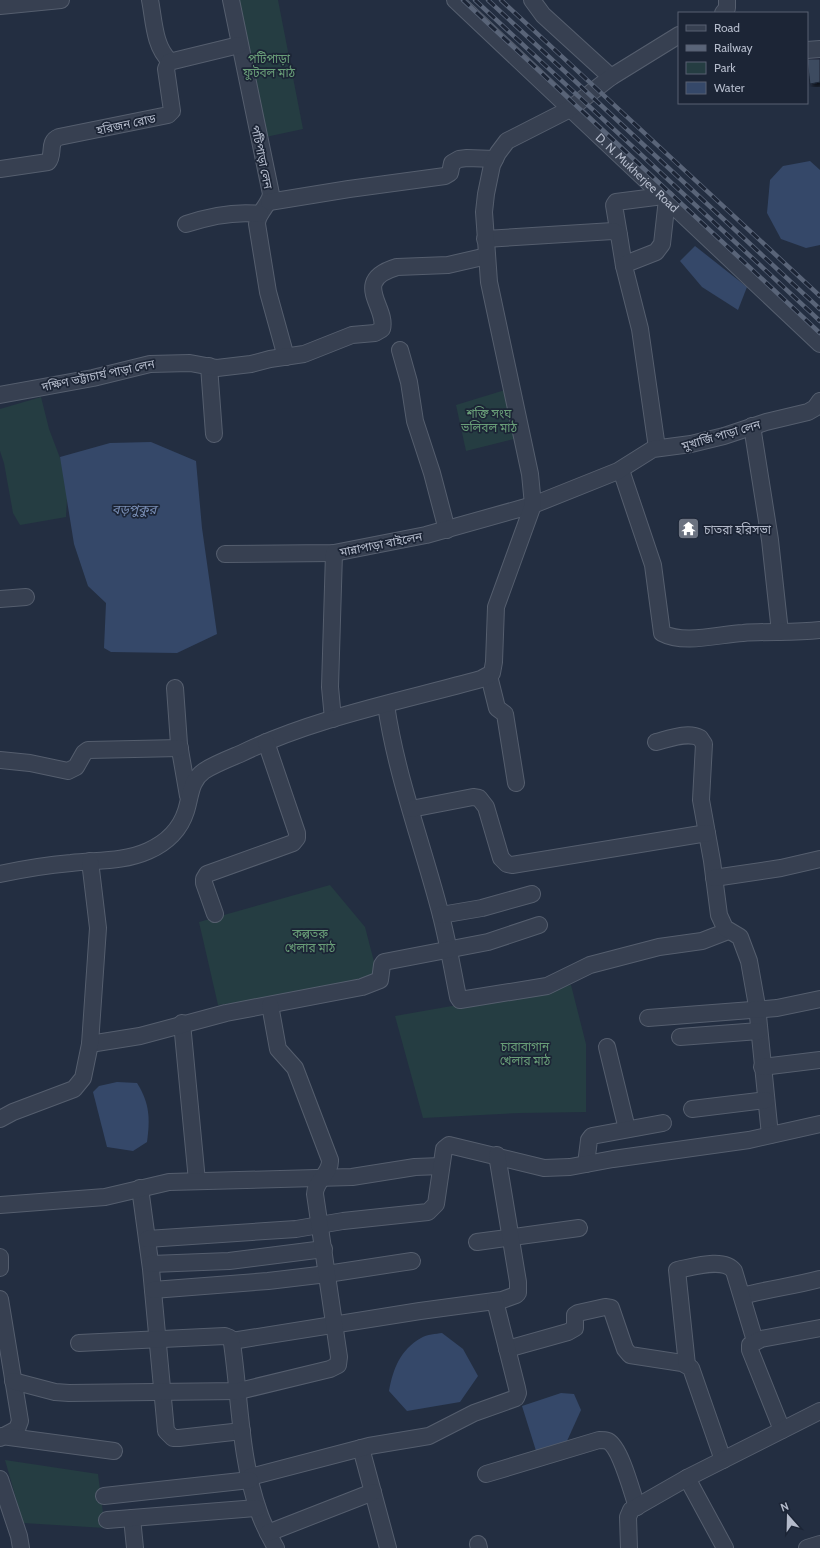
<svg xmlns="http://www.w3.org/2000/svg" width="820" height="1548" font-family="Cabin,'Noto Sans Bengali',sans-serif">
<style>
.green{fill:#253d42}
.water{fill:#354869}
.building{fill:#3e4c61;stroke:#1e2738;filter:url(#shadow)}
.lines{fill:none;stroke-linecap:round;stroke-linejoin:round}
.minor-casing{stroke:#555e6e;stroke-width:18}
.minor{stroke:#374051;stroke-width:16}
.rail-casing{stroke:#596478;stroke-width:4.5}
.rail{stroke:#1c2536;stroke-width:3;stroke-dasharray:9;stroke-linecap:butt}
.labels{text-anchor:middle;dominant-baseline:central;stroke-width:3.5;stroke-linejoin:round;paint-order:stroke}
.park-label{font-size:12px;fill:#699e78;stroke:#1c2536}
.street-label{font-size:12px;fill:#b4bbcb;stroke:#1c2536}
.poi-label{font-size:12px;fill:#b4bbcb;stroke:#1c2536;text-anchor:start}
.water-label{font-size:13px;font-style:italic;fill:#798eb5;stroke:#1c2536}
</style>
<defs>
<filter id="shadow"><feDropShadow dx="3.5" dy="3.5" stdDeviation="2" flood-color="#0009"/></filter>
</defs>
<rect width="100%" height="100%" fill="#232e41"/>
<!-- green -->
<g class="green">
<path d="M234,0H278L303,129L261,138Z"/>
<path d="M505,390L522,437L466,451L456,405Z"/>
<path d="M41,397L49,429L68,479L66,517L20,525L13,513L4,463L0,451V409Z"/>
<path d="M330,885L365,927L378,977C324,984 272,999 218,1005L199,922Z"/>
<path d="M571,985L586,1044V1112L520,1113L423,1118L395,1016Z"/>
<path d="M5,1460L98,1474L105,1528L23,1523Z"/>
</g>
<!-- water -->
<g class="water">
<path d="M810,161L820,170V245L806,248L781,239L767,213L770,180L783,166Z"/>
<path d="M695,246L747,287L738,310L702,287L680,261Z"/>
<path d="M151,442L196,461L202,528L217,634L177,653L111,652L104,648L106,603L88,586L74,544L60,457L110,443Z"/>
<path d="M117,1082L137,1083C150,1104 150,1119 147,1142L133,1151L107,1147L93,1092L99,1086Z"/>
<path d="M442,1333L463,1349L478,1376L460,1402L407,1411L389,1391C393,1369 400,1350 421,1338C427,1334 436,1334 442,1333Z"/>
<path d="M561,1393L574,1394L581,1410L567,1441L537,1454L522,1406Z"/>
</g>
<!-- building -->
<path class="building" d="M807,59H820V82L810,84Z"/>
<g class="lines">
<defs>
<g id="minor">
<path d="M150,0C154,20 154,47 170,61"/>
<path d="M231,0L271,194C269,206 257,213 257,224L268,292L286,357"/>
<path id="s1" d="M455,0L820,344"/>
<path d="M532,0L543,15L611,77"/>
<path d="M0,6L61,0"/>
<path d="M723,13L727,8V0"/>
<path d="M807,50L820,49"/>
<path d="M0,169L48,162C55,154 47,142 59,137L168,115L172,111L166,69L169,62L239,45"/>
<path d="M269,202L349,189L445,176L450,173L452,163L459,159L467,158L495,159"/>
<path d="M186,224C210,216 235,211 260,214"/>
<path d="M619,235L614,205L616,202L663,196"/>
<path d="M485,239L613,231L619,235L624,266"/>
<path d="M400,350L409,382L415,421L432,473L447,530"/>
<path d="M209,366L214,434"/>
<path d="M0,395L93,378L150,364L190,363L217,368L251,364L270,359L304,354L352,335L375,333L382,329C388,307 350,281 397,267L448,265L487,256"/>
<path d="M752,426L770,540L780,632"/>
<path d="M657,448L640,329L624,266L628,263L656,252L662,244L667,199"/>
<path d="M621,470L653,565L662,633C684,645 720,634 743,633C769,631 795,633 820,630"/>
<path d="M225,554L334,553L426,535L533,505L618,471L653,449L691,444L724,436L766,422L808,412L815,408L820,401"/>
<path d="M0,599L26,597"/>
<path d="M489,676L497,708L505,714L516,783"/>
<path d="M175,688L179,744L188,796"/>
<path d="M386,705C396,774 421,840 439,908C447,937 452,967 458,997L460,1000L547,986L590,965L659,947L702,941L728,931"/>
<path d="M333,719L330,687L334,553"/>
<path d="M656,742C668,739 688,731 700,738L704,744L701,800L712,861L719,915L725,928L740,937L749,961L757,1006L770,1135"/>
<path d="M0,760L30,763L68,771L76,767L84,753L88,750L180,748"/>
<path d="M411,809L473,797L479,798L486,807L501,858L507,864L512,865L707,833"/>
<path d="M0,874C23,869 48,865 71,863C98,860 123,862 148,851C166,843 180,830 186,811C191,795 190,781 204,771C215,764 228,759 240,754C313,718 402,701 481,679L492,673L494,662L496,607L533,505L530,474L489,282L484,212L486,194L492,165L498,153L507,141L570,109L611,77L679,35"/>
<path d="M714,878L781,868L820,859"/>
<path d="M215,914L204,883V879L207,874L293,843L297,838V833L266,742"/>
<path d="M441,915L482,908L532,894"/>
<path d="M648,1018L777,1008L820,999"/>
<path d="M182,1023L197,1181"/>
<path d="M680,1037L759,1031"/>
<path d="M90,1044L140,1036L226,1013L362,987L380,980L382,965L384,962L488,942L539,925"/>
<path d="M607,1047L627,1129"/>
<path d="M762,1067L820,1060"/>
<path d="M692,1109L766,1100"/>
<path d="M0,1119L13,1112L74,1089L83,1078L90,1044L98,928L90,861"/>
<path d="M586,1164L589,1140L592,1136L663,1123"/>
<path d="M140,1188L151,1269L166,1431L173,1438H179L242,1431"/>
<path d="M0,1205L105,1197L169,1182L352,1177L415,1167L441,1166"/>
<path d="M147,1239L296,1229L343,1221L428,1212L436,1204L444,1149L449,1145L544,1168L570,1167L613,1159L749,1140L820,1124"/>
<path d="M477,1242L579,1228"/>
<path d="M0,1257V1268"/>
<path d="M151,1264L229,1261L324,1249"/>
<path d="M153,1290L268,1281L327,1274L412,1261"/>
<path d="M742,1296C768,1289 794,1286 820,1279"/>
<path d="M0,1299L20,1421L17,1429L0,1438"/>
<path d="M232,1341L420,1311L502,1300L516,1295L518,1293V1282L497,1155"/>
<path d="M79,1343L225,1336L230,1338L232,1343C240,1399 240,1459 259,1512C263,1525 270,1537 276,1548"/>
<path d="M507,1349L568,1332L575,1328V1315L578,1313L605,1307L611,1308L625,1349L630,1355L682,1363L691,1368L723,1460"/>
<path d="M687,1365L677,1270C693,1267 724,1257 734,1271L755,1341"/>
<path d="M13,1381L55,1392L69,1393L239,1391L330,1369L338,1365L339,1357L315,1194C315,1180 331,1174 330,1160L295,1068L278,1049L270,1005"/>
<path d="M782,1430L750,1350V1345L761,1339L820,1328"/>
<path d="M2,1436L114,1451"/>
<path d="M361,1448L388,1548"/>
<path d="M486,1474L599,1440C602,1440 605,1440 608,1441C621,1448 632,1493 637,1507"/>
<path d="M250,1477L369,1446L429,1436L474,1413L516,1398L518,1393L517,1388L495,1301"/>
<path d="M687,1478L725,1548"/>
<path d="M0,1479L19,1536L21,1548"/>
<path d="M104,1496L250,1480"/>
<path d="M132,1518L135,1548"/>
<path d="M107,1520L257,1508"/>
<path d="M268,1533L373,1492"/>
<path d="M478,1544L479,1548"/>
<path d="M629,1548L628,1517L631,1510L687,1478L820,1411"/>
<path d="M807,1548L820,1544"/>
</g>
</defs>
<!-- minor casing -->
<use href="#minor" class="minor-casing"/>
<!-- minor -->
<use href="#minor" class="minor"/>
<defs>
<g id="rail">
<path d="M463,0L820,333"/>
<path d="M475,0L820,321"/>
<path d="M488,0L820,309"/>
<path d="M501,0L820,296"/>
</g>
</defs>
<!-- rail casing -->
<use href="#rail" class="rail-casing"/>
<!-- rail -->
<use href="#rail" class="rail"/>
</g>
<!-- icons -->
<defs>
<symbol id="temple-square" viewBox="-11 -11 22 22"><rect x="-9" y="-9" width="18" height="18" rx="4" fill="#6b7280" stroke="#1c2536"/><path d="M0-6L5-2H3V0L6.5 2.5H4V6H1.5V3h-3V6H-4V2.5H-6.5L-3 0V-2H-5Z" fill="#fff"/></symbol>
</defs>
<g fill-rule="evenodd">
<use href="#temple-square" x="676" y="516" width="25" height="25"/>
</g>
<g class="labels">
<!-- park labels -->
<g class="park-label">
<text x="269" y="58">পটিপাড়া<tspan x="269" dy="14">ফুটবল মাঠ</tspan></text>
<text x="489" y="413">শক্তি সংঘ<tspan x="489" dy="14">ভলিবল মাঠ</tspan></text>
<text x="310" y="933">কল্পতরু<tspan x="310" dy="14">খেলার মাঠ</tspan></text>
<text x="525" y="1046">চারাবাগান<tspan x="525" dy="14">খেলার মাঠ</tspan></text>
</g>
<!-- street labels -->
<g class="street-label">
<text transform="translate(126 124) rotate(-12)">হরিজন রোড</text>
<text transform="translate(262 157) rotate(78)">পটিপাড়া লেন</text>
<text stroke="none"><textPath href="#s1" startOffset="251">D. N. Mukherjee Road</textPath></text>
<text transform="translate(98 375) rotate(-12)">দক্ষিণ ভট্টাচার্য পাড়া লেন</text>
<text transform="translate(721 435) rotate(-16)">মুখার্জি পাড়া লেন</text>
<text transform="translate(381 544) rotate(-11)">মান্নাপাড়া বাইলেন</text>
</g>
<!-- poi labels -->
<g class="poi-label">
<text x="704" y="529">চাতরা হরিসভা</text>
</g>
<!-- water labels -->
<g class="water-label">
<text x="134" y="509">বড়পুকুর</text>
</g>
</g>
<!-- legend -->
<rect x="678" y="12" width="130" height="92" fill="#1c2536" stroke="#596172"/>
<rect x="686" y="25" width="20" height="6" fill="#374051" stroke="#596172"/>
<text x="714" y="32" font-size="12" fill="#b4bbcb">Road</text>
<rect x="686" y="45" width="20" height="6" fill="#596478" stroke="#596172"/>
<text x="714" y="52" font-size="12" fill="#b4bbcb">Railway</text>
<rect x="686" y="62" width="20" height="12" fill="#253d42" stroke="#596172"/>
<text x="714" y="72" font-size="12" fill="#b4bbcb">Park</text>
<rect x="686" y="82" width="20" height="12" fill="#354869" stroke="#596172"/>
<text x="714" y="92" font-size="12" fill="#b4bbcb">Water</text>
<!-- north arrow -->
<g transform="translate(788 1516) rotate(340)" stroke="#1c2536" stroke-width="3" paint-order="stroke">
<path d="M0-3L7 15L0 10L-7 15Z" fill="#b4bbcb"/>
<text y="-6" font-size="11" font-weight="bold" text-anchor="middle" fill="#b4bbcb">N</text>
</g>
</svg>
